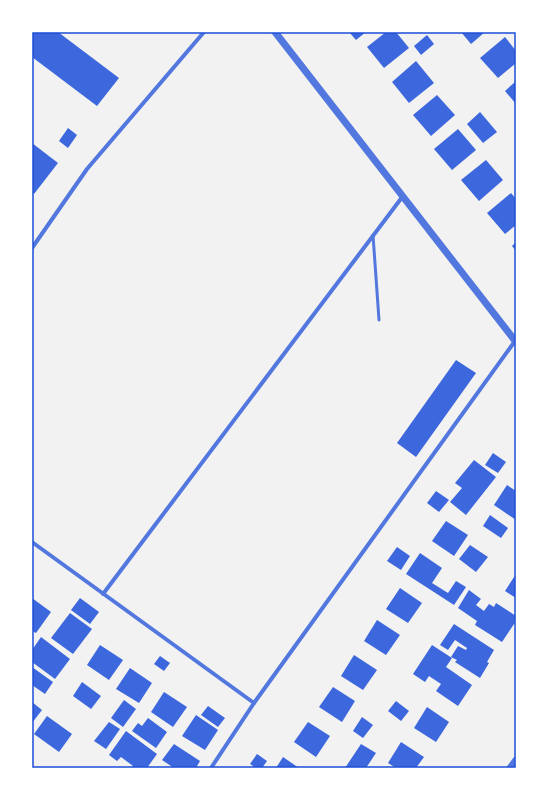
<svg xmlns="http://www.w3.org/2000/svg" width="548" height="800" font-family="'Work Sans',sans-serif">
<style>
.building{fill:#3d67dc}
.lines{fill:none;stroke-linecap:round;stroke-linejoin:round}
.service{stroke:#5277de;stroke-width:3}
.minor{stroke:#5277de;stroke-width:4}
.tertiary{stroke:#5277de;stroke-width:7}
.neatline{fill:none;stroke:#1d4ed8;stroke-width:1.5}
</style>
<rect width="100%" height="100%" fill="#f2f2f2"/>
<!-- building -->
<g class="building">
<path d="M32,32H58L119,78L97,106L32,57Z"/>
<path d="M349,32H366L356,40Z"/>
<path d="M386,32H396L409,48L384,68L367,47Z"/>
<path d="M461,32H485L471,44Z"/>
<path d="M427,35L434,44L421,55L414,46Z"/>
<path d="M505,37L516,51V63L498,78L480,58Z"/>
<path d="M416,61L434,83L409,103L392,82Z"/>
<path d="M516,81V104L505,91Z"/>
<path d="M437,95L455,115L431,136L413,115Z"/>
<path d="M480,112L497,132L483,143L467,124Z"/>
<path d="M68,128L77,135L68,148L59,141Z"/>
<path d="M458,129L476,150L452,170L434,149Z"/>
<path d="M32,143L58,163L34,194L32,192Z"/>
<path d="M486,160L503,180L479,201L461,180Z"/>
<path d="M511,193L516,199V225L505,234L487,213Z"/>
<path d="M516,242V251L512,246Z"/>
<path d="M456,360L476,373L416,457L397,443Z"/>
<path d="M493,453L506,462L498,473L485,465Z"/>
<path d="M474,460L496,477L466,515L450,502L462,488L455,483Z"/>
<path d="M507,485L516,491V520L494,505Z"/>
<path d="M436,491L449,500L439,512L427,503Z"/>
<path d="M490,515L508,528L501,538L483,526Z"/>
<path d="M446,521L468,535L454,556L432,541Z"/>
<path d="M470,545L488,557L476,572L459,559Z"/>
<path d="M397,547L410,556L401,570L387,561Z"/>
<path d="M420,553L442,568L432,583L448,593L456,581L466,587L454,605L406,574Z"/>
<path d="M516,574V598L505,591Z"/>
<path d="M400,588L422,603L408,623L386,609Z"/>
<path d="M469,590L481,599L476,605L484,611L489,604L494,607L496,603L516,616V621L502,642L475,625L477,621L458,608Z"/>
<path d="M32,598L51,612L36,633L32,631Z"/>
<path d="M80,598L99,612L90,624L71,610Z"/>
<path d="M70,613L92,629L73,654L51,638Z"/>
<path d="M377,620L400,635L386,655L364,641Z"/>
<path d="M454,624L494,650L487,662L489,663L480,678L455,662L457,660L451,657L458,646L466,650L467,648L455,640L448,650L440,645Z"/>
<path d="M41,637L70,659L55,679L32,662V650Z"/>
<path d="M100,645L123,660L109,680L87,665Z"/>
<path d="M432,645L452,658L446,667L472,685L458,706L436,691L441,684L429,676L425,682L413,674Z"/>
<path d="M354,655L377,670L363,690L341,676Z"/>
<path d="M160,656L170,663L164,671L154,664Z"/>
<path d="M32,667L53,682L45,694L32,685Z"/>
<path d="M130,668L152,683L139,703L116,689Z"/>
<path d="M82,682L101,696L91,709L73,696Z"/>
<path d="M333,687L355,701L342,722L319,707Z"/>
<path d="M164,692L187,707L173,727L151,712Z"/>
<path d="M124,700L136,709L123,727L111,718Z"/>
<path d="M396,701L409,711L401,721L388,711Z"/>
<path d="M32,702L42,710L32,723Z"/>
<path d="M208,706L225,718L218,727L201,715Z"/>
<path d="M427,707L449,722L436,742L414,728Z"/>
<path d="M196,715L218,730L205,750L182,736Z"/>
<path d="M47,716L72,734L59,752L34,734Z"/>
<path d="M362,717L373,725L363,738L353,731Z"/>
<path d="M148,718L167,732L156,748L132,731L138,723L142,726Z"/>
<path d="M109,722L120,729L106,749L94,741Z"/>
<path d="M308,722L330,736L316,757L294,742Z"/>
<path d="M126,731L157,754L147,768H131L133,766L121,757L117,761L109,755Z"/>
<path d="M401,742L424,757L416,768H396L388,763Z"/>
<path d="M174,744L200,761L196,768H174L162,760Z"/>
<path d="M361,744L376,753L366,768H345Z"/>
<path d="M257,754L267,761L262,768H256L250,764Z"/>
<path d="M283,757L299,768H276Z"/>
</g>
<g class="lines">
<!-- service -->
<path class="service" d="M373,235L379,320"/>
<!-- minor -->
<g class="minor">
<path d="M32,248L87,169L204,32"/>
<path d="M32,542L254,703"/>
<path d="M103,594L403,196"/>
<path d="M211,768L254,703L515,341"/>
</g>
<!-- tertiary -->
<g class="tertiary">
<path d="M275,32L516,342"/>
<path d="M510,768L516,760"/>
</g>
</g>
<!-- border -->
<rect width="548" height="800" fill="none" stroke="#ffffff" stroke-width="66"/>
<rect x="33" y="33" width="482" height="734" class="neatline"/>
</svg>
